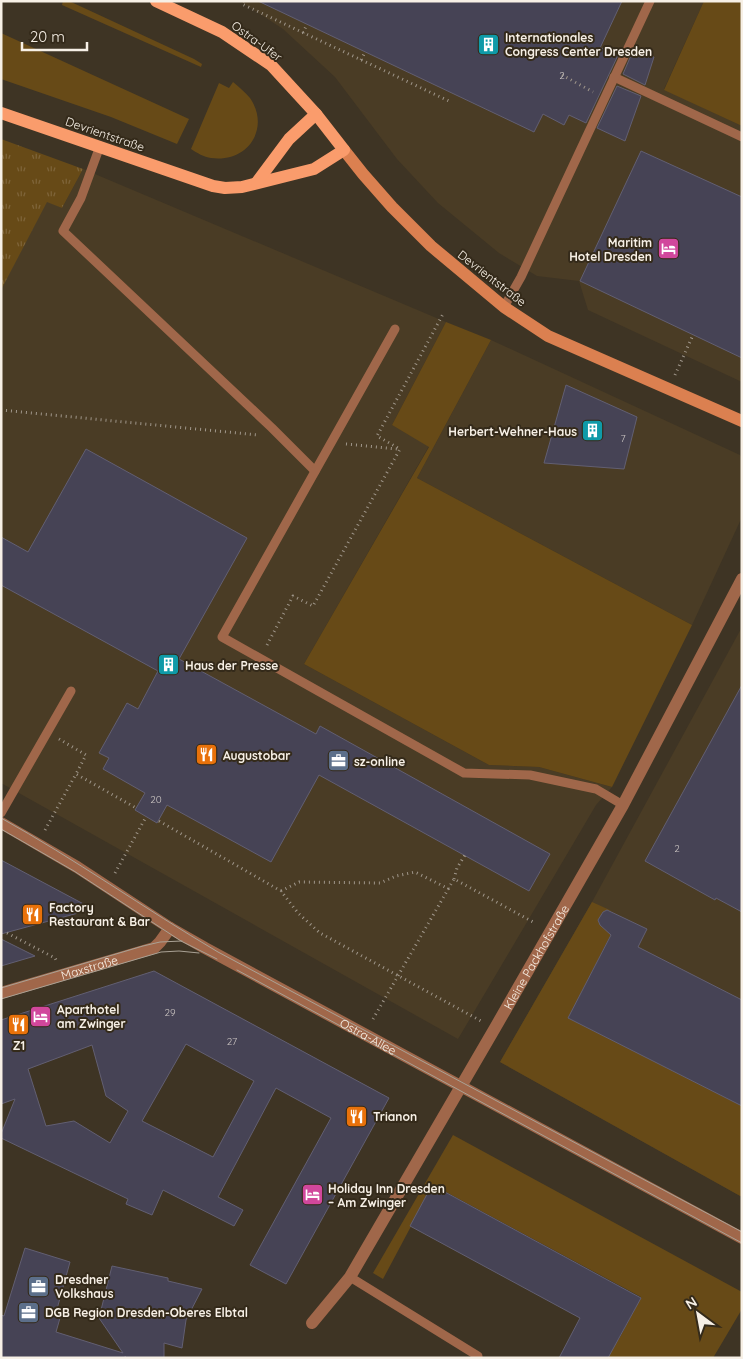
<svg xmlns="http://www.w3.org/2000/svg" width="743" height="1359" font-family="Quicksand,sans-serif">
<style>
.built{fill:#4a3c25}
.grass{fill:#674a17}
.park{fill:url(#park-tufts)}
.building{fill:#464355;stroke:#625f72;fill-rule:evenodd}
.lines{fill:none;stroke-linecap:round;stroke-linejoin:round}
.path{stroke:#a0978b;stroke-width:3;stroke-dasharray:1 4;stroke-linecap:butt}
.service{stroke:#a0674a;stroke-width:9}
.minor{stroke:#a0674a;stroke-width:12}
.tertiary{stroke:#a0674a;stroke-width:12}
.secondary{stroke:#db8050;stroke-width:12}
.primary{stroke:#fa9c6c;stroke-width:12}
.tram{stroke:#aaa295;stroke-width:1}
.labels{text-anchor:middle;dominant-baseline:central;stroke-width:4;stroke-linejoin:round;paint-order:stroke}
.number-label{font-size:10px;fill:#cbc5c2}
.poi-label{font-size:12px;font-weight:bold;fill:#f7f0e6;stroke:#342a1a;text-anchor:start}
.street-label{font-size:12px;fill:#f7f0e6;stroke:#342a1a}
</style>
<defs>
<pattern id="park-tufts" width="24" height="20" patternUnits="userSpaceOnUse" patternTransform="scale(1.25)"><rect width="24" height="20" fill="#674a17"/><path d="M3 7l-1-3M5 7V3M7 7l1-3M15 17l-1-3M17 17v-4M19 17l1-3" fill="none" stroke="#7e6439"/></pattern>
</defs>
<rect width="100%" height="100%" fill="#3e3424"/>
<!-- built -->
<g class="built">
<path d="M240,1H704L664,89L742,126V382L588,310L579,281L537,276L499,253L438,203L397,159L335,77L283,29Z"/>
<path d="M83,169L446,322L392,425L429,446L304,664L489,765L539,767L612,787L596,805L458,1039L1,783V289L47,201L62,208Z"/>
<path d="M491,340L740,455L742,458V517L692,625L417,478Z"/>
<path d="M742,627V1197L500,1062L592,902Z"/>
</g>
<!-- grass -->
<g class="grass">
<path d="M63,1H69L194,59L202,64L201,67L62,5Z"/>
<path d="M704,1H742V126L664,90Z"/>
<path d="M1,33L189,119L177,144L111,117L1,79Z"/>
<path d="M233,82C239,87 245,92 250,98C271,129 247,163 211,158C204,157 197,153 191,149L219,83L229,88Z"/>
<path d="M446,322L491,340L417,478L692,625L612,787L539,767L489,765L304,664L429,447L392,425Z"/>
<path d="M592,902L612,911L607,910L603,912L598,920L612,932L569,1018L742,1106V1197L500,1062Z"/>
<path d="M453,1135L742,1292V1309L713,1358H611L595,1349L619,1339L641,1297L433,1185L383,1279L373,1273Z"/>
</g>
<!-- park -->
<path class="park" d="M1,139L83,169L62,208L47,202L1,290Z"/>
<!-- building -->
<g class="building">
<path d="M258,1H622L600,48L620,51L586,123L569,115L564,125L543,114L534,132Z"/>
<path d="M632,53L654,57L645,85L623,74Z"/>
<path d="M617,86L641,96L625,141L597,128Z"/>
<path d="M641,151L742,197V358L580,281Z"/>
<path d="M566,385L637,417L624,469L544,463Z"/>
<path d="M86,449L247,538L179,659L316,734L320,726L550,854L529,891L319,775L271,862L167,805L157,823L135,810L145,793L103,769L109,758L99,753L127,703L138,709L158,671L1,585V537L28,552Z"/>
<path d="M742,685V912L716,898L715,900L645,861Z"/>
<path d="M1,860L16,868L93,909L1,934Z"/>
<path d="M607,910L647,929L638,947L742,1000V1106L568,1018L611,935L600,925L598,920L603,912Z"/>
<path d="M1,939L35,956L1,966Z"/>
<path d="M154,971L389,1098L286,1284L250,1265L331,1118L276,1088L218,1197L243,1210L234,1226L163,1190L152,1215L126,1204L128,1199L1,1138V1134L15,1099L1,1104V1020ZM186,1044L254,1081L213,1157L142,1121ZM92,1045L106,1096L128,1111L110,1143L74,1121L46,1126L28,1069Z"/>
<path d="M432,1185L641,1298L608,1358H559L580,1318L410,1226Z"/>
<path d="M25,1248L70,1262L57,1309L62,1311L56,1332L123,1353L99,1318L112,1266L168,1278V1281L202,1289L186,1320L182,1348L164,1343V1358H127L125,1356V1358H1V1315L4,1316Z"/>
</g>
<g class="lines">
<!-- path -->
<g class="path">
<path d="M243,1L242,4L451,102"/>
<path d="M303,33L307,24"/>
<path d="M361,60L365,52"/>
<path d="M562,75L593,92"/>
<path d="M675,375L693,335"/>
<path d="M1,410L258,435"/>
<path d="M346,444L397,449"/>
<path d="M267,645L293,596L313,606L400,449L377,436L443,314"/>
<path d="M59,739L86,755L76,774"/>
<path d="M159,821L281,891L298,913L320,933L481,1021"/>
<path d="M45,830L76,774L136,808"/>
<path d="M115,873L146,817"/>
<path d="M454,879L457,868L465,855"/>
<path d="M281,891L299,882L380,883L396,876L415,872L449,889"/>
<path d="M7,933L55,958L56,960"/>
<path d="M373,1019L454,879L535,923"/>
</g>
<!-- service -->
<g class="service">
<path d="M614,77L742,137"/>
<path d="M100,146L81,198L63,231L272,428L315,471"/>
<path d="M504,307L521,277L650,1"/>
<path d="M395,329L222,637L464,773L530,775L596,789L623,805"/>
<path d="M1,813L71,691"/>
<path d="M350,1277L478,1356V1358"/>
</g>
<!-- minor -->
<path class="minor" id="s1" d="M312,1323L350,1277L495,1028L623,805L742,579"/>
<!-- tertiary -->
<g class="tertiary">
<path id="s2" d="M1,823L77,867L170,928L205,948L742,1238"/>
<path id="s3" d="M1,993L154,948L160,942L170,928"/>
</g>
<!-- secondary -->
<path class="secondary" d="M344,150L363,174L392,207L431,246L504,307L548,336L742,421"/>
<!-- primary -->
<g class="primary">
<path d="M1,113L213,186L225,188L242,187L314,169L344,150L316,114L271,65L222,32L156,1"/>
<path d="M257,182L289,139L316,114"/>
</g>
<!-- tram -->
<g class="tram">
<path d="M1,818C75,859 145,909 218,952L742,1232"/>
<path d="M1,829L74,871L181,941L217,959"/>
<path d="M237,970L742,1243"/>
<path d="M1,988L143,946L160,942L182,941"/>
<path d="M1,999L161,952L179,951L199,953"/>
</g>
</g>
<!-- icons -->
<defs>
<symbol id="building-square" viewBox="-11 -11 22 22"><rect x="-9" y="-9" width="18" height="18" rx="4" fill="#0f9aa8" stroke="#342a1a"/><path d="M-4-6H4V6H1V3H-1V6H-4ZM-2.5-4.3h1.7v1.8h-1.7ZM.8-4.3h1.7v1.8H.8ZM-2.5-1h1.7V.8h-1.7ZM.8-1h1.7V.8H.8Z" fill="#fff"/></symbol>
<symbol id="hotel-square" viewBox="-11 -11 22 22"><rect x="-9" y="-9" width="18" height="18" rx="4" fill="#d1479c" stroke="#342a1a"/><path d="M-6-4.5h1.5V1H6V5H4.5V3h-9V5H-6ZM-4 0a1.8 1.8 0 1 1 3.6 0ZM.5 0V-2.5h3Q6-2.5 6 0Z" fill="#fff"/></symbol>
<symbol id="restaurant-square" viewBox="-11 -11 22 22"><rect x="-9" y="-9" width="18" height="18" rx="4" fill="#e8710a" stroke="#342a1a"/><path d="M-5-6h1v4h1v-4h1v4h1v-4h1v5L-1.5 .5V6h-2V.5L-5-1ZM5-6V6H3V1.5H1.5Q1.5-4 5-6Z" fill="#fff"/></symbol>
<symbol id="office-square" viewBox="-11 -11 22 22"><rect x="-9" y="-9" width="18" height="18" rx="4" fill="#5c6f8a" stroke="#342a1a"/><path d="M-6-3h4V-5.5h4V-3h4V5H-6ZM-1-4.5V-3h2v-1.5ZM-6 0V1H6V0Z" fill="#fff"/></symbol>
</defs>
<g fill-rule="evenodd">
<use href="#building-square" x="476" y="32" width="25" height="25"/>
<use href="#hotel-square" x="656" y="236" width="25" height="25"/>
<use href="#building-square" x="580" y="418" width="25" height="25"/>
<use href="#building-square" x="156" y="652" width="25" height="25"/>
<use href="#restaurant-square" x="194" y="742" width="25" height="25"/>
<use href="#office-square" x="326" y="748" width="25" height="25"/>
<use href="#restaurant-square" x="20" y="902" width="25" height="25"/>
<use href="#hotel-square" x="28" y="1004" width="25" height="25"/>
<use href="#restaurant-square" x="6" y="1012" width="25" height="25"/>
<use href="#restaurant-square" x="344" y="1104" width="25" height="25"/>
<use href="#hotel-square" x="300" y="1182" width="25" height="25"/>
<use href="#office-square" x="26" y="1274" width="25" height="25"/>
<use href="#office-square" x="16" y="1300" width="25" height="25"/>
</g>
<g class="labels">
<!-- number labels -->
<g class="number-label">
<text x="562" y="75">2</text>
<text x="623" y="438">7</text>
<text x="156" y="799">20</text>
<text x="677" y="848">2</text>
<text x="170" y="1012">29</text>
<text x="232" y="1041">27</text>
</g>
<!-- poi labels -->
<g class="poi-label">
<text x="505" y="37">Internationales<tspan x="505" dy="14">Congress Center Dresden</tspan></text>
<text x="652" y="242" text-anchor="end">Maritim<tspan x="652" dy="14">Hotel Dresden</tspan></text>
<text x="577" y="431" text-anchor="end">Herbert-Wehner-Haus</text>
<text x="185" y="665">Haus der Presse</text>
<text x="223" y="755">Augustobar</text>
<text x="354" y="761">sz-online</text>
<text x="49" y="907">Factory<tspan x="49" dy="14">Restaurant &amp; Bar</tspan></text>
<text x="57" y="1009">Aparthotel<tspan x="57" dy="14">am Zwinger</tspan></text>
<text x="19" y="1045" text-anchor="middle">Z1</text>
<text x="373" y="1116">Trianon</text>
<text x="328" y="1188">Holiday Inn Dresden<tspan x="328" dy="14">– Am Zwinger</tspan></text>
<text x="55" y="1279">Dresdner<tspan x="55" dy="14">Volkshaus</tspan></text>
<text x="45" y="1312">DGB Region Dresden-Oberes Elbtal</text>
</g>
<!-- street labels -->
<g class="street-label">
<text transform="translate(257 41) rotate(36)">Ostra-Ufer</text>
<text transform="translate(105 134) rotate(19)">Devrientstraße</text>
<text transform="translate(492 278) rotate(38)">Devrientstraße</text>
<text stroke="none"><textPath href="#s1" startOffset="430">Kleine Packhofstraße</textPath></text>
<text stroke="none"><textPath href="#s3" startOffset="92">Maxstraße</textPath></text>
<text stroke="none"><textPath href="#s2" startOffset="425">Ostra-Allee</textPath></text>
</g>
</g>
<!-- border -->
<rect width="743" height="1359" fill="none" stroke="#f7f0e6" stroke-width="5"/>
<!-- north arrow -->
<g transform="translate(698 1314) rotate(328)" stroke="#342a1a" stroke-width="4" paint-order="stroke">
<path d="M0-4L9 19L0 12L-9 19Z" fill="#f7f0e6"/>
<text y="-8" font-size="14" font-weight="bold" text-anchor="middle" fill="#f7f0e6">N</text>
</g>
<!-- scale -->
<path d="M22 42v8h65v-8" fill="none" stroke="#f7f0e6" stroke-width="2.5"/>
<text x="30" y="42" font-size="15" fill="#f7f0e6" stroke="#342a1a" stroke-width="4" paint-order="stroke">20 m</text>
</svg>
